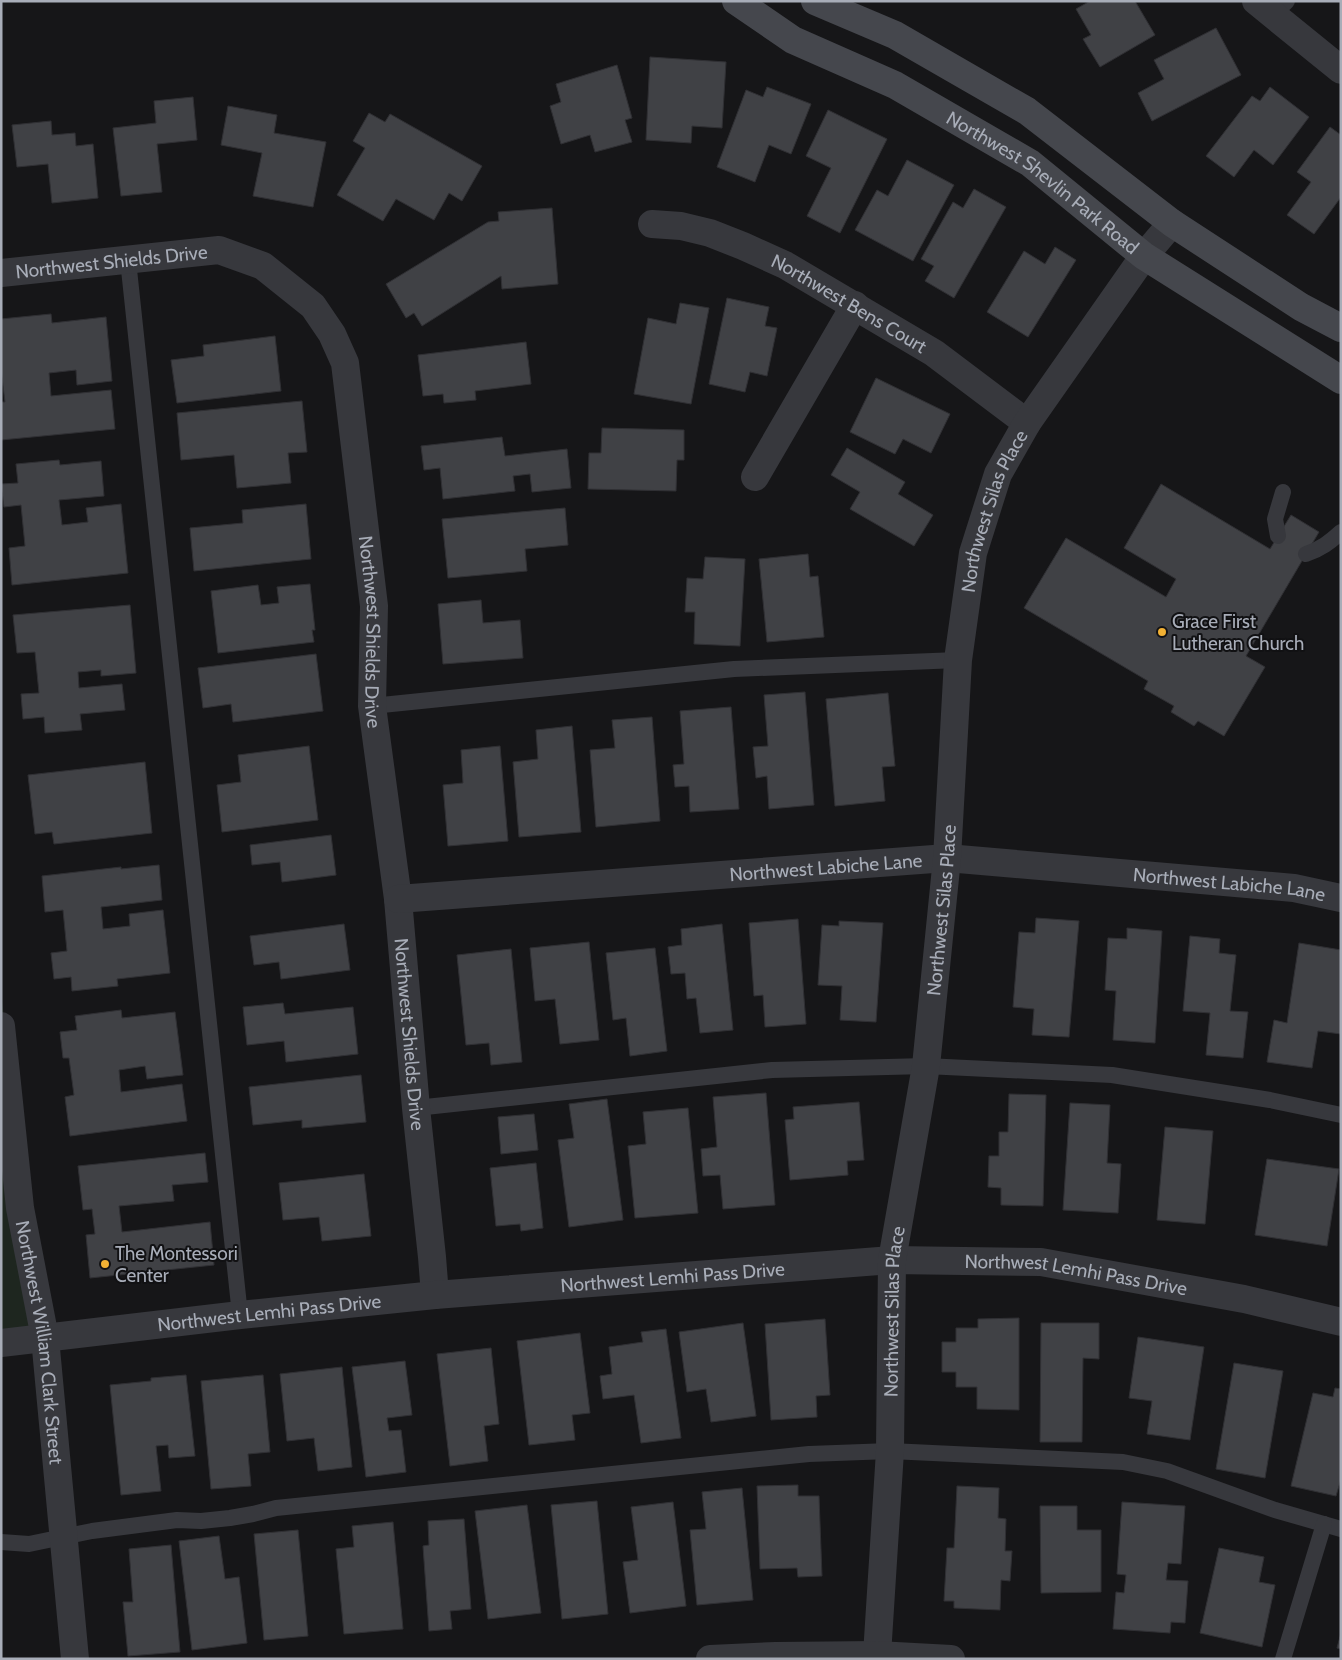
<svg xmlns="http://www.w3.org/2000/svg" width="1342" height="1660" font-family="Cabin,sans-serif">
<style>
.green{fill:#1e261f}
.building{fill:#404145;stroke:#303034}
.lines{fill:none;stroke-linecap:round;stroke-linejoin:round}
.lane{stroke:#37383d;stroke-width:16}
.street{stroke:#37383d;stroke-width:28}
.secondary{stroke:#45474d;stroke-width:28}
.poi-dot{fill:#f2b134;stroke:#111113;stroke-width:2}
.labels{text-anchor:middle;dominant-baseline:central;stroke-width:4;stroke-linejoin:round;paint-order:stroke}
.street-label{font-size:19px;fill:#a8adb8;stroke:#111113}
.poi-label{font-size:19px;fill:#a8adb8;stroke:#111113;text-anchor:start}
</style>
<rect width="100%" height="100%" fill="#161618"/>
<!-- green -->
<path class="green" d="M1,993L45,1338L1,1343Z"/>
<!-- building -->
<g class="building">
<path d="M1090,1H1135L1155,35L1100,67L1083,39L1091,35L1076,9Z"/>
<path d="M1216,28L1241,75L1152,121L1138,93L1164,79L1154,60Z"/>
<path d="M650,57L726,62L722,128L692,126L691,143L646,140Z"/>
<path d="M617,65L632,118L625,120L632,142L595,152L590,135L561,144L550,106L561,102L556,84Z"/>
<path d="M767,87L811,104L791,154L769,145L755,182L717,167L746,90L763,97Z"/>
<path d="M1270,87L1309,117L1273,165L1254,150L1234,177L1206,156L1252,96L1260,101Z"/>
<path d="M193,97L197,140L157,144L162,192L121,196L113,128L156,123L154,101Z"/>
<path d="M228,106L277,115L274,133L326,142L313,207L253,196L262,153L221,145Z"/>
<path d="M828,110L887,139L840,233L807,216L831,168L806,156Z"/>
<path d="M369,113L385,122L390,114L482,166L462,201L449,193L434,220L396,199L383,221L337,195L365,148L353,141Z"/>
<path d="M51,121L52,135L75,133L76,146L93,144L98,198L52,203L48,164L17,167L12,125Z"/>
<path d="M1330,127L1341,135V197L1314,234L1287,215L1311,182L1297,172Z"/>
<path d="M907,160L954,185L913,261L855,230L877,190L888,196Z"/>
<path d="M974,189L1006,207L954,298L925,281L934,266L921,259L953,202L963,208Z"/>
<path d="M552,208L558,284L502,289L501,276L422,326L414,313L406,318L386,284L488,222L499,221L498,212Z"/>
<path d="M1055,247L1076,260L1028,337L987,312L1024,251L1045,264Z"/>
<path d="M727,298L769,307L765,326L777,328L767,376L750,372L745,392L709,384Z"/>
<path d="M680,303L709,308L691,404L634,394L648,318L676,324Z"/>
<path d="M51,314L52,323L106,317L112,381L77,385L76,370L49,373L51,396L111,390L115,429L1,440V402H5L1,369V319Z"/>
<path d="M275,336L281,391L177,403L171,360L204,356L203,345Z"/>
<path d="M526,342L531,384L475,391L476,400L444,403L443,394L423,396L418,355Z"/>
<path d="M876,378L950,414L931,453L903,439L895,454L850,432Z"/>
<path d="M302,401L307,452L288,453L291,483L237,488L234,455L181,460L177,413Z"/>
<path d="M602,428L684,430V460H677L676,491L588,489L589,453H601Z"/>
<path d="M502,437L505,456L567,449L571,488L532,492L530,474L513,476L515,491L443,499L440,468L424,470L421,446Z"/>
<path d="M847,448L905,482L898,494L933,515L914,546L850,509L860,492L831,475Z"/>
<path d="M59,460L60,465L101,461L104,496L59,500L62,525L88,522L86,508L121,504L128,573L12,585L9,548L25,546L21,505L4,507L1,484L18,483L16,464Z"/>
<path d="M1161,484L1270,549L1291,515L1319,532L1246,656L1265,667L1224,736L1198,721L1194,726L1171,712L1174,706L1144,689L1148,681L1024,608L1066,538L1166,597L1176,579L1124,548Z"/>
<path d="M306,504L311,559L194,571L190,528L243,523L242,510Z"/>
<path d="M565,508L568,545L525,549L527,571L448,578L442,519Z"/>
<path d="M808,554L810,577L818,576L824,637L767,642L759,559Z"/>
<path d="M705,557L745,559L740,646L694,644L695,612H685L687,578L703,579Z"/>
<path d="M310,584L315,630H312L314,642L218,653L211,591L258,585L261,605L279,603L277,587Z"/>
<path d="M481,600L483,623L520,620L523,658L443,664L438,604Z"/>
<path d="M130,605L136,673L101,676V670L78,672L79,688L122,684L125,710L80,714L82,730L45,733L44,717L23,719L21,694L39,693L35,652L17,653L13,615Z"/>
<path d="M316,654L323,711L233,722L231,704L203,708L198,668Z"/>
<path d="M805,692L814,805L769,809L767,776L756,778L753,747L768,746L764,695Z"/>
<path d="M888,693L895,766L882,767L885,801L835,806L826,699Z"/>
<path d="M731,707L739,809L690,812L689,786L675,787L673,765L684,764L680,711Z"/>
<path d="M652,717L660,821L596,827L590,750L615,748L612,720Z"/>
<path d="M572,726L581,832L519,837L513,762L538,759L536,730Z"/>
<path d="M309,746L318,820L222,832L217,785L241,782L238,755Z"/>
<path d="M500,746L508,841L448,846L443,785L463,783L461,750Z"/>
<path d="M145,762L152,833L54,844L52,832L35,834L28,775Z"/>
<path d="M331,835L336,875L282,882L280,862L252,865L250,845Z"/>
<path d="M159,865L162,900L101,907L103,929L130,926L129,914L163,910L170,973L117,979L118,986L72,991L71,977L54,979L51,953L67,951L63,910L45,912L42,876L121,867V869Z"/>
<path d="M1036,918L1079,921L1069,1037L1032,1035L1034,1009L1013,1007L1019,932L1035,933Z"/>
<path d="M798,919L806,1024L765,1027L763,995L754,996L749,923Z"/>
<path d="M839,921L883,923L876,1022L840,1020L842,986L818,985L822,925L839,926Z"/>
<path d="M344,924L350,970L281,979L279,962L254,965L250,936Z"/>
<path d="M722,924L733,1030L700,1033L696,998L687,999L685,973L671,974L668,947L682,945L681,929Z"/>
<path d="M1127,928L1162,931L1155,1043L1113,1040L1116,991L1105,990L1108,938L1127,939Z"/>
<path d="M1190,936L1220,939L1219,953L1236,955L1230,1011L1248,1012L1243,1058L1206,1055L1210,1013L1183,1011Z"/>
<path d="M589,942L599,1040L560,1044L555,999L535,1001L530,948Z"/>
<path d="M1299,943L1341,950V1034L1318,1031L1312,1068L1267,1062L1274,1020L1287,1023Z"/>
<path d="M655,948L667,1051L630,1056L626,1018L613,1020L606,953Z"/>
<path d="M511,949L522,1062L491,1065L489,1043L466,1045L457,955Z"/>
<path d="M283,1003L285,1014L353,1007L358,1054L286,1062L284,1041L247,1045L243,1007Z"/>
<path d="M121,1010L122,1018L175,1012L183,1075L147,1079L145,1066L119,1070L121,1092L182,1084L187,1121L70,1136L65,1097L74,1095L69,1058H63L60,1032L77,1030L75,1016Z"/>
<path d="M361,1075L366,1122L302,1128V1120L253,1125L249,1087Z"/>
<path d="M766,1093L775,1205L723,1209L720,1175L703,1176L701,1149L717,1147L713,1097Z"/>
<path d="M1009,1094L1046,1095L1043,1206L1001,1205V1188L988,1187L989,1156H999V1132H1008Z"/>
<path d="M607,1099L623,1220L569,1227L558,1140L574,1138L569,1104Z"/>
<path d="M859,1102L864,1160L847,1161L848,1175L790,1180L785,1120L794,1119L793,1107Z"/>
<path d="M1070,1103L1110,1105L1107,1163L1121,1164L1118,1213L1063,1210Z"/>
<path d="M688,1108L698,1213L635,1218L628,1146L646,1144L643,1112Z"/>
<path d="M534,1114L538,1150L501,1154L498,1117Z"/>
<path d="M1165,1127L1213,1131L1205,1224L1157,1220Z"/>
<path d="M205,1153L208,1182L172,1185L174,1201L119,1206L122,1232L210,1222L214,1265L90,1278L86,1235L95,1234L92,1209L83,1210L78,1166Z"/>
<path d="M1267,1159L1339,1169L1327,1246L1255,1235Z"/>
<path d="M536,1163L543,1228L521,1231L520,1224L496,1226L490,1168Z"/>
<path d="M364,1174L371,1236L322,1241L319,1217L283,1220L279,1183Z"/>
<path d="M1019,1318V1410L977,1409V1387H956V1372H942V1342H956V1328H978V1319Z"/>
<path d="M825,1319L830,1395L816,1396L817,1417L771,1420L765,1324Z"/>
<path d="M743,1323L756,1416L711,1422L706,1389L687,1392L679,1332Z"/>
<path d="M1041,1323H1099V1359L1083,1358L1082,1442H1040Z"/>
<path d="M666,1329L681,1438L641,1443L634,1395L603,1399L600,1376L612,1374L609,1347L643,1342L641,1332Z"/>
<path d="M580,1333L590,1413L572,1415L575,1440L529,1445L517,1341Z"/>
<path d="M1138,1337L1204,1347L1190,1440L1147,1434L1152,1401L1129,1398Z"/>
<path d="M491,1348L499,1424L484,1426L488,1461L450,1466L437,1354Z"/>
<path d="M405,1361L412,1415L387,1418L389,1431L401,1430L406,1472L366,1477L352,1367Z"/>
<path d="M1234,1363L1283,1371L1265,1478L1216,1469Z"/>
<path d="M342,1367L352,1467L318,1471L314,1438L287,1441L280,1374Z"/>
<path d="M186,1375L195,1456L169,1458L168,1445L156,1446L161,1491L121,1495L110,1385L151,1381V1378Z"/>
<path d="M263,1375L270,1452L248,1454L251,1486L211,1489L201,1381Z"/>
<path d="M1335,1388L1341,1389V1479L1336,1496L1291,1486L1313,1393L1333,1397Z"/>
<path d="M798,1485V1496H819L822,1576L798,1577L797,1568L760,1569L757,1486Z"/>
<path d="M957,1486L999,1488L998,1518L1006,1519L1005,1551H1012L1010,1581L1001,1580L1000,1610L954,1608V1601H944L947,1548H954Z"/>
<path d="M742,1488L753,1600L697,1605L690,1530L706,1529L702,1492Z"/>
<path d="M597,1501L608,1614L562,1619L551,1505Z"/>
<path d="M673,1502L686,1606L630,1613L623,1562L638,1560L631,1507Z"/>
<path d="M1122,1502L1185,1506L1181,1564L1168,1563L1166,1580L1188,1581L1185,1623L1171,1622L1170,1633L1113,1629L1116,1592L1124,1593L1126,1575L1117,1574Z"/>
<path d="M527,1505L541,1613L488,1619L475,1511Z"/>
<path d="M1040,1506H1077V1530H1101V1592L1041,1593Z"/>
<path d="M464,1519L471,1609L450,1611L452,1629L429,1631L423,1546L429,1545L428,1521Z"/>
<path d="M393,1522L403,1629L344,1634L336,1549L354,1547L352,1526Z"/>
<path d="M298,1530L308,1636L264,1640L254,1534Z"/>
<path d="M219,1536L225,1579L239,1577L247,1643L192,1650L179,1541Z"/>
<path d="M171,1545L180,1652L128,1656L123,1602H133L129,1549Z"/>
<path d="M1219,1548L1264,1557L1259,1582L1275,1585L1262,1647L1200,1633Z"/>
<path d="M1341,1633V1649L1337,1648Z"/>
</g>
<g class="lines">
<!-- lane -->
<g class="lane">
<path d="M1273,15L1287,1"/>
<path d="M128,260L240,1315"/>
<path d="M1278,536L1275,519L1283,492"/>
<path d="M1306,554C1321,549 1330,542 1341,532"/>
<path d="M372,706L734,669L958,660"/>
<path d="M416,1108L772,1070L926,1066L1112,1075L1270,1100L1341,1115"/>
<path d="M1,1542L29,1544L92,1531L177,1520L201,1521L230,1518L253,1514L276,1508L809,1454L890,1451L1123,1462L1167,1471L1275,1510L1341,1529"/>
<path d="M1283,1659L1324,1524"/>
</g>
<!-- street -->
<g class="street">
<path d="M1256,1L1341,70"/>
<path id="s1" d="M652,224L681,226L710,233L743,246L785,265L934,353L1027,423"/>
<path id="s2" d="M1,273L219,250L263,266L313,306L332,334L345,363L374,606L372,706L398,899L416,1108L432,1257L435,1295"/>
<path d="M755,477L855,305"/>
<path id="s3" d="M398,899L947,858L1294,888L1341,898"/>
<path id="s4" d="M1,1026L20,1208L45,1338L75,1659"/>
<path id="s5" d="M1,1343L240,1315L435,1295L892,1260L1041,1262L1244,1299L1341,1322"/>
<path id="s6" d="M877,1655L890,1451L892,1260L926,1066L947,858L958,660L973,553L998,474L1027,423L1144,256L1172,223"/>
<path d="M710,1659L776,1656L877,1655L951,1659"/>
</g>
<!-- secondary -->
<g class="secondary">
<path id="s7" d="M736,1L793,40L895,85L1030,163L1144,256L1341,380"/>
<path d="M815,1L895,35L1027,111L1172,223L1301,307L1341,328"/>
</g>
</g>
<!-- markers -->
<g class="poi-dot">
<circle cx="1162" cy="632" r="5"/>
<circle cx="105" cy="1264" r="5"/>
</g>
<g class="labels">
<!-- street labels -->
<g class="street-label">
<text stroke="none"><textPath href="#s7" startOffset="358">Northwest Shevlin Park Road</textPath></text>
<text stroke="none"><textPath href="#s2" startOffset="111">Northwest Shields Drive</textPath></text>
<text stroke="none"><textPath href="#s1" startOffset="215">Northwest Bens Court</textPath></text>
<text stroke="none"><textPath href="#s6" startOffset="1154">Northwest Silas Place</textPath></text>
<text stroke="none"><textPath href="#s2" startOffset="666">Northwest Shields Drive</textPath></text>
<text stroke="none"><textPath href="#s3" startOffset="429">Northwest Labiche Lane</textPath></text>
<text stroke="none"><textPath href="#s3" startOffset="834">Northwest Labiche Lane</textPath></text>
<text stroke="none"><textPath href="#s6" startOffset="749">Northwest Silas Place</textPath></text>
<text stroke="none"><textPath href="#s2" startOffset="1071">Northwest Shields Drive</textPath></text>
<text stroke="none"><textPath href="#s5" startOffset="1080">Northwest Lemhi Pass Drive</textPath></text>
<text stroke="none"><textPath href="#s5" startOffset="675">Northwest Lemhi Pass Drive</textPath></text>
<text stroke="none"><textPath href="#s6" startOffset="344">Northwest Silas Place</textPath></text>
<text stroke="none"><textPath href="#s5" startOffset="270">Northwest Lemhi Pass Drive</textPath></text>
<text stroke="none"><textPath href="#s4" startOffset="319">Northwest William Clark Street</textPath></text>
</g>
<!-- poi labels -->
<g class="poi-label">
<text x="1172" y="621">Grace First<tspan x="1172" dy="22">Lutheran Church</tspan></text>
<text x="115" y="1253">The Montessori<tspan x="115" dy="22">Center</tspan></text>
</g>
</g>
<!-- border -->
<rect width="1342" height="1660" fill="none" stroke="#a8adb8" stroke-width="5"/>
</svg>
